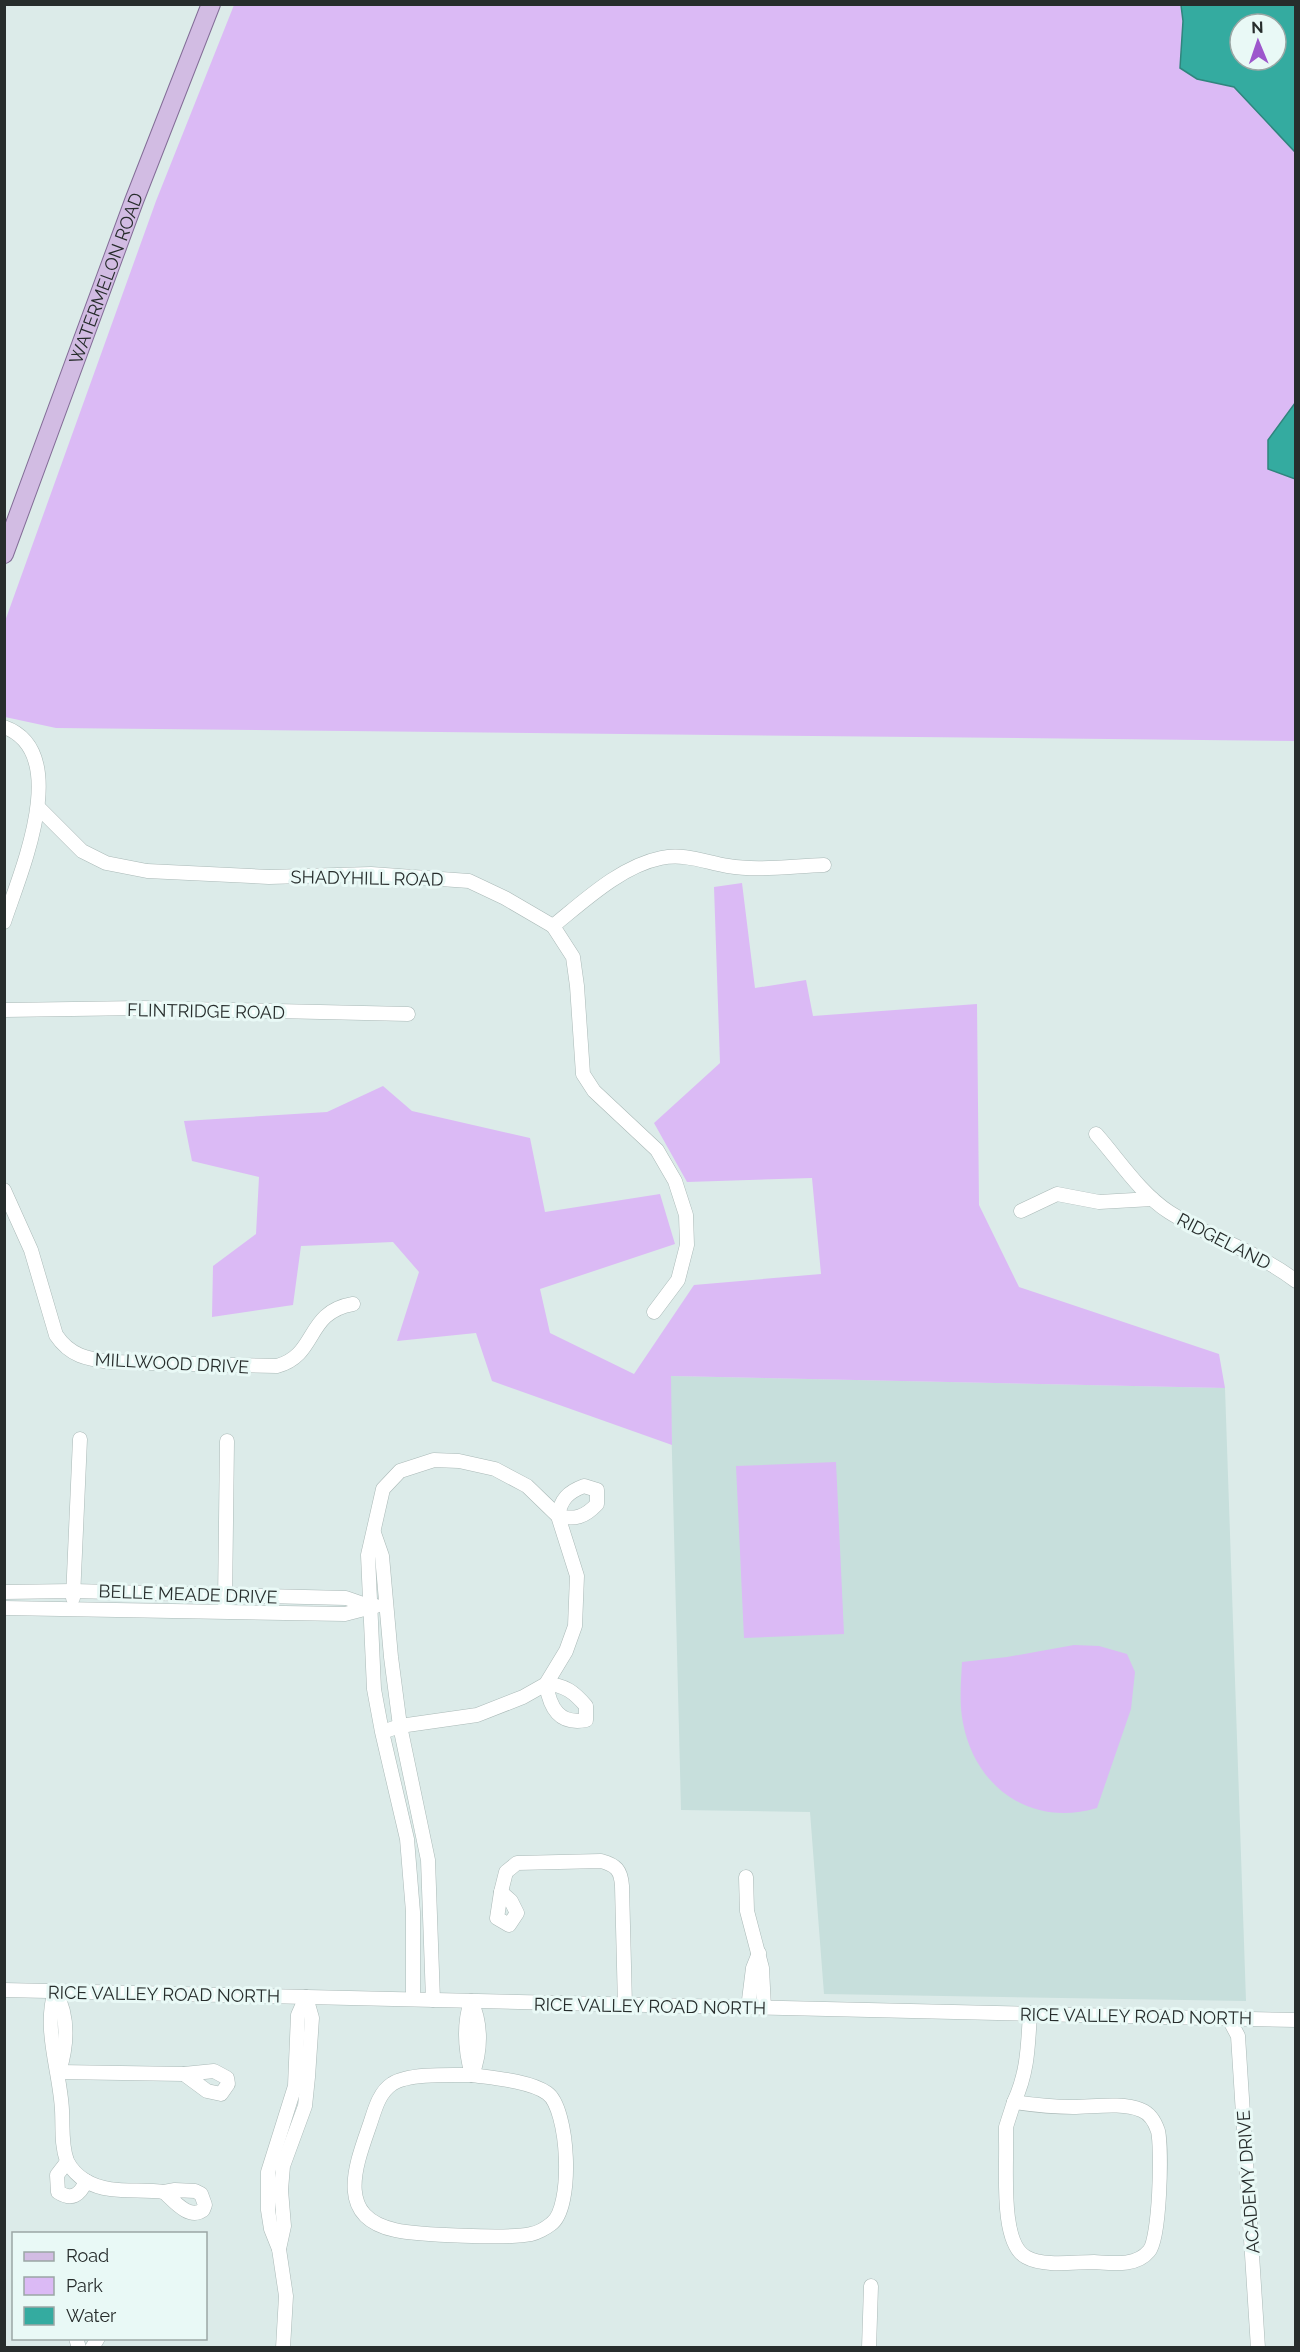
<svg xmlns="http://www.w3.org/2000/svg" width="1300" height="2352" font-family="Raleway,sans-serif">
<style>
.built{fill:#c7dfdc}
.green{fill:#dbbaf5;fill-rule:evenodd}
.water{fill:#34aba0;stroke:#30857d;stroke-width:1.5;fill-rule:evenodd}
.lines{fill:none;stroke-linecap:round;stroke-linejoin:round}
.minor-casing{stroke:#aab9b7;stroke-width:15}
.major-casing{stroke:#836d97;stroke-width:20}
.minor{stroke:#fff;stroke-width:14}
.major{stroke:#d2bce3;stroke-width:18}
.labels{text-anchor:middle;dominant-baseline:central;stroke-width:6;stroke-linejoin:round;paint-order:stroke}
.street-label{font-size:18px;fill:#272d2c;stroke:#e9f9f6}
</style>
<rect width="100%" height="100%" fill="#dcebe9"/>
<!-- built -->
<path class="built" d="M670,1376L1225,1388L1246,2001L824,1994L810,1812L681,1810Z"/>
<!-- green -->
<g class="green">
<path d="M234,5H1295V741L56,728L5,717L4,624L156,201ZM1240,24H1276V60H1240Z"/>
<path d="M742,883L755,988L806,980L813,1016L977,1004L979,1205L1019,1287L1219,1354L1225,1388L671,1376L672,1445L492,1381L476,1333L397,1341L419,1272L393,1242L301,1246L293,1305L212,1317L213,1266L256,1234L259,1177L192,1161L184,1121L327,1112L383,1086L412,1111L530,1138L545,1212L660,1194L675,1244L540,1289L550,1333L634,1374L694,1285L821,1274L812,1178L687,1182L654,1123L720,1063L714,887Z"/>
<path d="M836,1462L844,1634L744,1638L736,1466Z"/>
<path d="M1074,1645L1099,1646L1127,1654L1135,1672L1131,1709L1097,1808C1031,1828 975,1787 963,1723C959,1703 961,1682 962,1662L1007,1657Z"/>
</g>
<!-- water -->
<g class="water">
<path d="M1181,5H1295V152L1234,87L1197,79L1180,68L1183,21ZM1240,24H1276V60H1240Z"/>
<path d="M1295,403V479L1268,469V440Z"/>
</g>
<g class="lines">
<defs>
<g id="minor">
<path d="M4,727C74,752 19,876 4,922"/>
<path d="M39,808L82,851L106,863L147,871L269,877L371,874L469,881L505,898L553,926L573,957L577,986L583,1074L594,1091L657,1150L675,1181L686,1215L687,1245L678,1280L654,1312"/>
<path d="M553,926C584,901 621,866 661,858C684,853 705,862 728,866C758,871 793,866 824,865"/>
<path d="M4,1010L141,1008L408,1014"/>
<path d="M1096,1134C1119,1160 1140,1193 1169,1212C1210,1238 1257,1251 1296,1281"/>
<path d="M4,1190L31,1250L56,1335C70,1356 87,1359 111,1362L277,1366C318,1355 305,1312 353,1304"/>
<path d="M1021,1211L1057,1194L1099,1202L1152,1199"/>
<path d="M584,1486L597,1490V1504C585,1517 575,1520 558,1516C561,1499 568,1492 584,1486Z"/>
<path d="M374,1533L382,1556L391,1657L400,1726L428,1860L433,2000"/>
<path d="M4,1592L73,1591L346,1598L369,1606"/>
<path d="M73,1598L80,1439"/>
<path d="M225,1603L227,1441"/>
<path d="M4,1608L345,1614L376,1606"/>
<path d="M546,1684C565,1685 574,1692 586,1706V1720C559,1725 550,1708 546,1684Z"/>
<path d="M382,1732L400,1726L477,1715L523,1697L546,1684L566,1651L575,1626L577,1576L558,1516L527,1486L495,1469L459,1461L434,1460L400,1471L383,1489L368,1555L374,1689L382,1732L407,1839L413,1912V1999"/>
<path d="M746,1877L747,1911L762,1968L764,2008"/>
<path d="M501,1892L506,1872L517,1863L601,1861C616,1865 621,1870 622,1886L625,2006"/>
<path d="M501,1892L511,1901L517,1913L509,1925L497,1918Z"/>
<path d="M4,1990L1296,2020"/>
<path d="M55,1991C43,2030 60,2071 62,2110C63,2127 61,2145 67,2161C71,2169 79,2177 86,2181C109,2195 139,2188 164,2192"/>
<path d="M55,1991C69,2016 67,2046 59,2072"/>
<path d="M471,2001C482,2024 481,2052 472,2075"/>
<path d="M471,2001C463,2026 465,2050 472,2075"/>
<path d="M748,2008L753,1968L759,1953"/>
<path d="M1229,2019L1238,2036L1258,2348"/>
<path d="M214,2071L227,2078L228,2084L221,2094L207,2091L184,2074Z"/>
<path d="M59,2072L184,2074"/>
<path d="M472,2075C493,2078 530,2081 547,2093C569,2108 574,2208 551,2224C546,2228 537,2233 531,2234C511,2239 416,2235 395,2230C336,2217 355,2167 369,2127C374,2113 378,2093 392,2084C408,2073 452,2075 472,2075Z"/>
<path d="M1014,2102C1034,2105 1053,2107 1073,2107C1093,2107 1122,2102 1141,2110C1149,2113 1155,2122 1158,2131C1162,2148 1160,2239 1149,2251C1136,2267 1112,2263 1094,2262C1074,2262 1044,2267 1026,2257C1000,2243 1007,2169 1006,2141V2127Z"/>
<path d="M1014,2102C1028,2072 1028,2045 1030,2013"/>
<path d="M67,2162L57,2175L58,2192C72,2201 80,2195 86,2181"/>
<path d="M175,2190L195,2191L201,2194L205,2205L203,2210C189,2220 174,2201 164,2192Z"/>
<path d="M279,2249L284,2226L281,2190L283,2166L305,2106L308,2077L312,2018L306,1997"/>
<path d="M76,2338L79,2348"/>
<path d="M92,2348L98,2338"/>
<path d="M283,2348L286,2296L279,2249L271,2229L268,2210V2172L295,2086L298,2015L306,1997"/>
<path d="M869,2348L871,2286"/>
</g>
<g id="major">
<path id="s1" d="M4,554L134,201L211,4"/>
</g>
</defs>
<!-- minor casing -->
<use href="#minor" class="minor-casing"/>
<!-- major casing -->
<use href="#major" class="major-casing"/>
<!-- minor -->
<use href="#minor" class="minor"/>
<!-- major -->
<use href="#major" class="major"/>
</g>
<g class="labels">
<!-- street labels -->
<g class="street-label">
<text stroke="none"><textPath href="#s1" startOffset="294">WATERMELON ROAD</textPath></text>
<text transform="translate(367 878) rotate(1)">SHADYHILL ROAD</text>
<text transform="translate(206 1011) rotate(1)">FLINTRIDGE ROAD</text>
<text transform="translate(1224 1241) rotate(27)">RIDGELAND</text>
<text transform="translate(172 1363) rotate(3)">MILLWOOD DRIVE</text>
<text transform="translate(188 1594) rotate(2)">BELLE MEADE DRIVE</text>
<text transform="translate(164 1994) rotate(1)">RICE VALLEY ROAD NORTH</text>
<text transform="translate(650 2006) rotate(1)">RICE VALLEY ROAD NORTH</text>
<text transform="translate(1136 2016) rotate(1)">RICE VALLEY ROAD NORTH</text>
<text transform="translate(1248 2182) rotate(-94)">ACADEMY DRIVE</text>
</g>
</g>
<!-- border -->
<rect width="1300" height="2352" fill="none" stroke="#272d2c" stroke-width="12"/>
<!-- legend -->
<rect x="12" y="2232" width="195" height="108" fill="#e9f9f6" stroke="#9ba7a5" stroke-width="1.5"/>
<rect x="24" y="2252" width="30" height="9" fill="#d2bce3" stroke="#9ba7a5" stroke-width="1.5"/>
<text x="66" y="2262" font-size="18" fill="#272d2c">Road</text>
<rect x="24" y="2277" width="30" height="18" fill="#dbbaf5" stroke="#9ba7a5" stroke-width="1.5"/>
<text x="66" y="2292" font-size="18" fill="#272d2c">Park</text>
<rect x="24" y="2307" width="30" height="18" fill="#34aba0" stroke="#9ba7a5" stroke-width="1.5"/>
<text x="66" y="2322" font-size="18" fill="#272d2c">Water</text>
<!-- north arrow -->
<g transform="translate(1258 42) rotate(358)"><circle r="28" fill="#e9f9f6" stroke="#9ba7a5" stroke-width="1.5"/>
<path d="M0-4.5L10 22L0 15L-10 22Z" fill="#9d57cc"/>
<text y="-9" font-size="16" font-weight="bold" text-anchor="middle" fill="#272d2c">N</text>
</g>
</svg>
